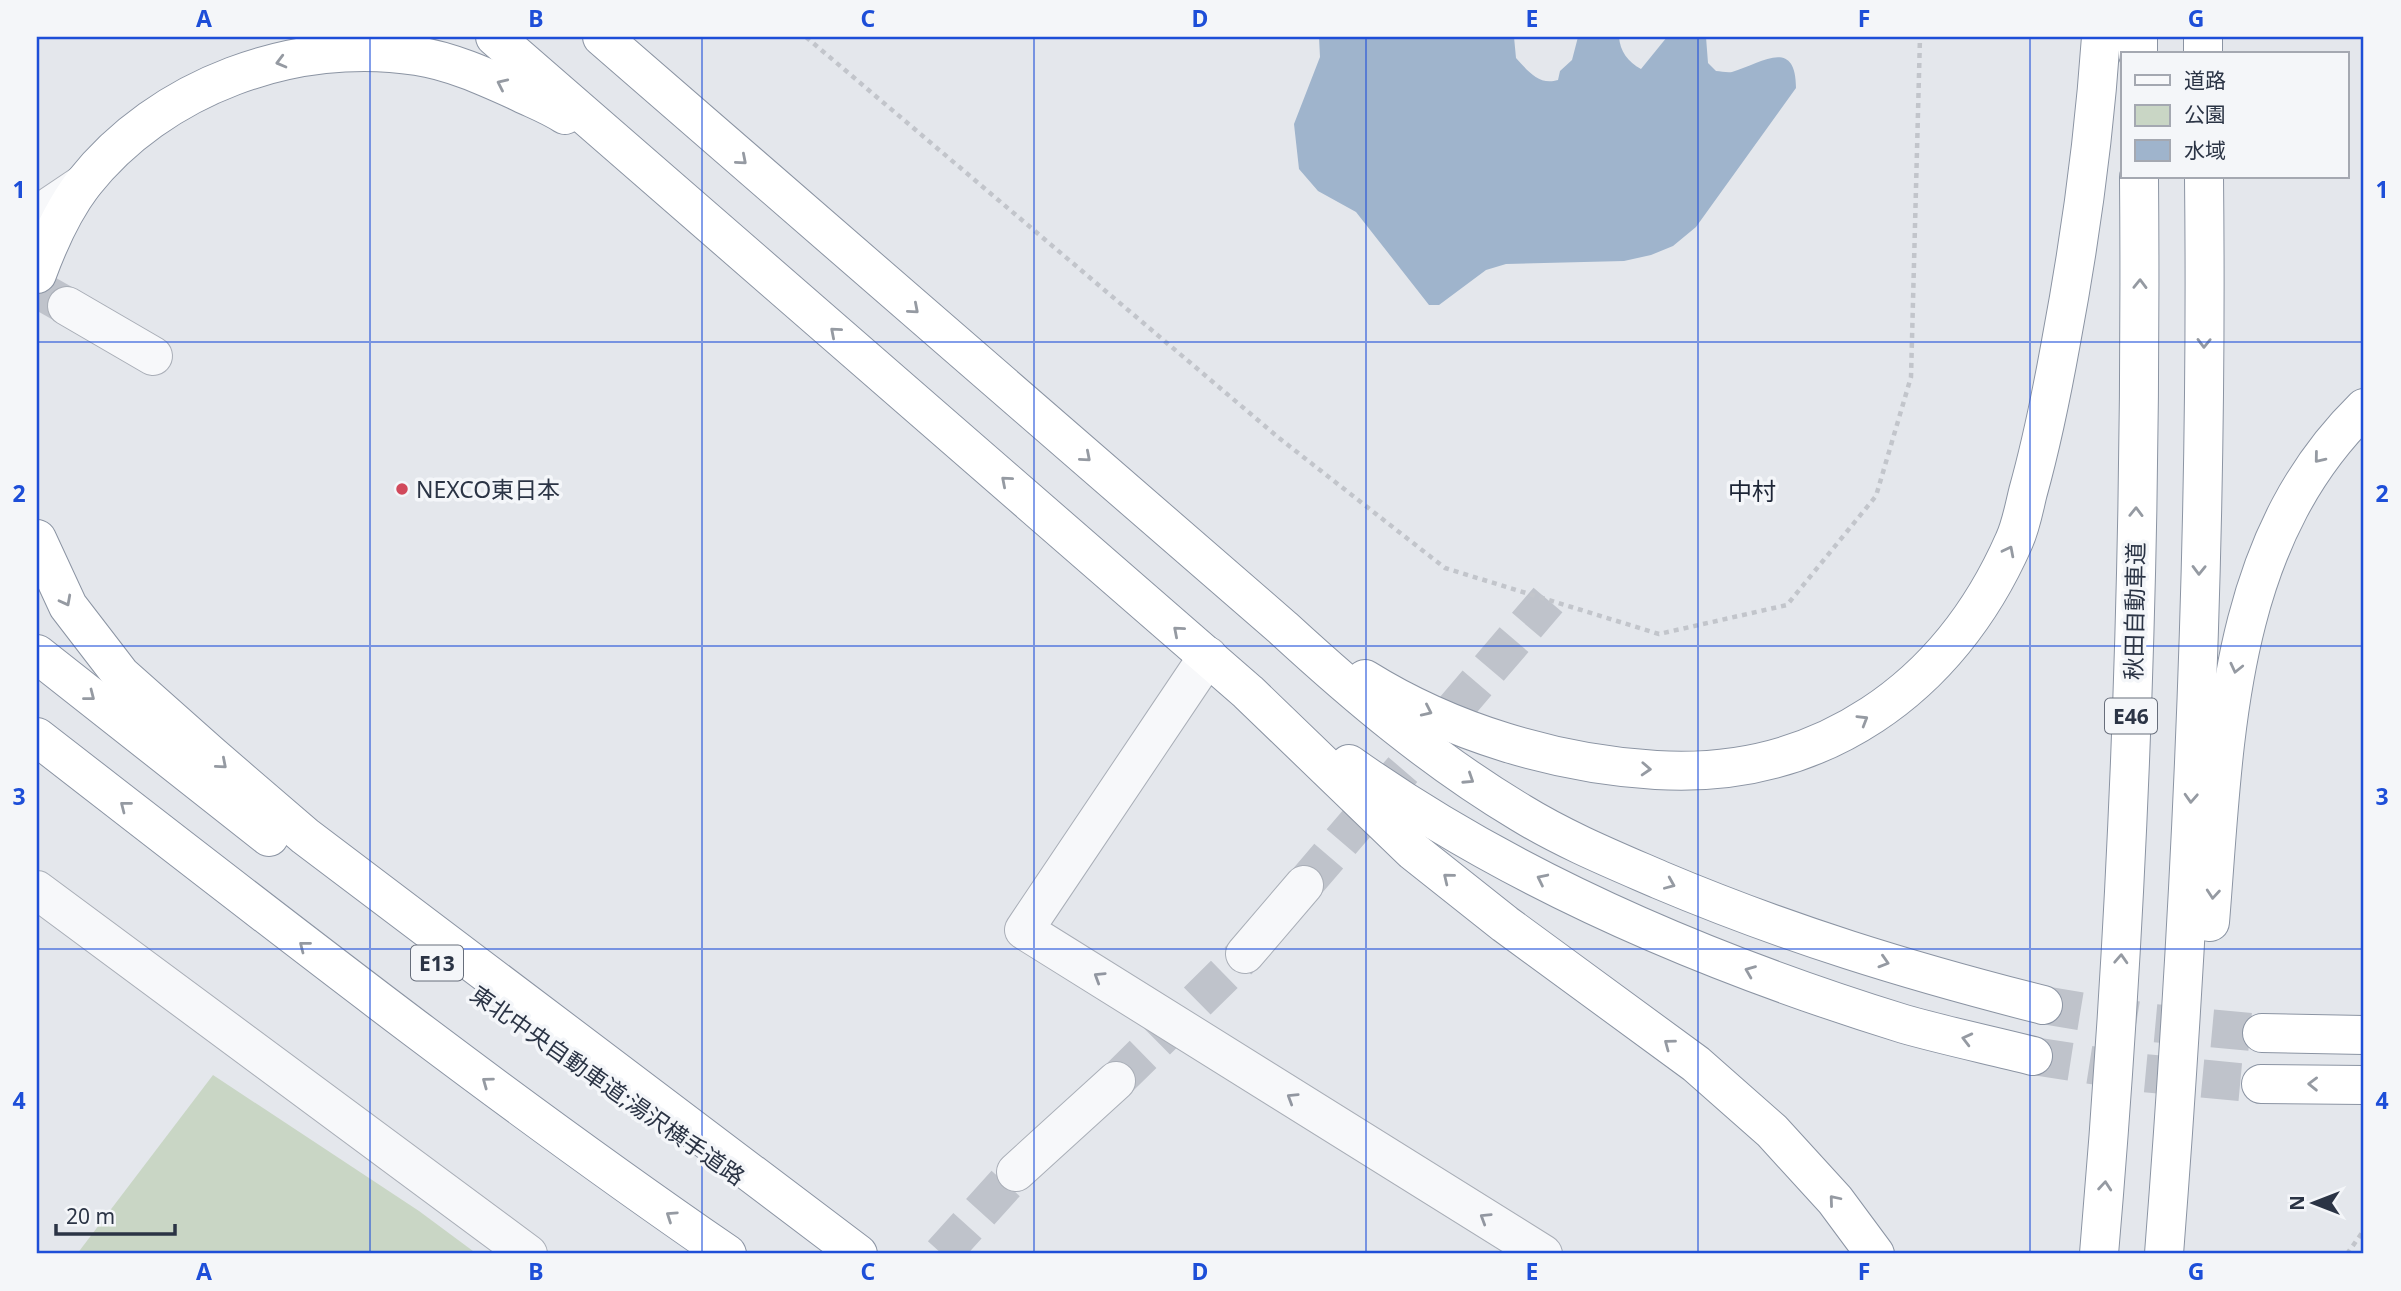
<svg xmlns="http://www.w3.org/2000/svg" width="2401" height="1291" font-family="'Noto Sans','Noto Sans JP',sans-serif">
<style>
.green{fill:#c9d6c5}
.water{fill:#9fb4cc}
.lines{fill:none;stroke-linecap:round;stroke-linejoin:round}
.minor-tunnel{stroke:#bfc3cb;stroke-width:38;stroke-dasharray:38 19;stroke-linecap:butt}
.highway-tunnel{stroke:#bfc3cb;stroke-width:38;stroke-dasharray:38 19;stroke-linecap:butt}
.minor-casing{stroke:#a9aeb7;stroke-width:40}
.highway-casing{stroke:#8b94a3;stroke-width:40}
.path{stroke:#c2c5cb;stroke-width:4.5;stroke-dasharray:5 5;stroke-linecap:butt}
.minor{stroke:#f7f8fa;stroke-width:38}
.highway{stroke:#fff;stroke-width:38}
.oneway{stroke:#959aa2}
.oneway2{stroke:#9196a0}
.grid{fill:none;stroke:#1d4ed8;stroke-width:2;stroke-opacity:0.55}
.poi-dot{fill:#d1495b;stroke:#f4f6f9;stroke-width:2.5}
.labels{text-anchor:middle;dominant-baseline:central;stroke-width:7;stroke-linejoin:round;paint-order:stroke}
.shield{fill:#f4f6f9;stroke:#676e7b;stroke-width:2}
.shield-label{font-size:21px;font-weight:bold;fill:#2b3445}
.poi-label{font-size:23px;fill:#2b3445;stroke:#f4f6f9;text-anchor:start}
.street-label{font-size:23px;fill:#2b3445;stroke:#f4f6f9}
.neighbourhood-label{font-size:24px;fill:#1d2536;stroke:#f4f6f9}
.neatline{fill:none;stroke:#1d4ed8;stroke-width:2.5}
.grid-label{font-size:23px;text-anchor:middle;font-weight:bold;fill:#1d4ed8}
</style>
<rect width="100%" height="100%" fill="#e4e7ec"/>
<!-- green -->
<path class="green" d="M213,1075L419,1211L477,1254H77Z"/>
<!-- water -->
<path class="water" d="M1319,37H1514L1516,58C1528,71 1539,86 1558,80L1560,71L1572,60L1578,37H1619C1620,51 1628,62 1641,69L1667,37H1706L1708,63L1716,71C1721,71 1727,73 1732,72C1760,64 1796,36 1796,88L1696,227L1673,246L1651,255L1624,261L1506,264L1486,270L1439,305H1429L1356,212L1318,191L1299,169L1294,124L1320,57Z"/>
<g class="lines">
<!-- minor-tunnel -->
<g class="minor-tunnel">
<path d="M37,289L67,306"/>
<path d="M1304,885L1548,600"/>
<path d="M1116,1081L1245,954"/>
<path d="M942,1254L1016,1172"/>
</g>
<!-- highway-tunnel -->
<g class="highway-tunnel">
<path d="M2043,1005L2153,1023L2262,1033"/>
<path d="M2033,1056L2143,1073L2261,1084"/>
</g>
<defs>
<g id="minor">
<path d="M37,215L83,184"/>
<path d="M67,306L153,356"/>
<path d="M1208,656L1024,930L1543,1254"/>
<path d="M37,890L528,1254"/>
<path d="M1245,954L1304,885"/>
<path d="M1016,1172L1116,1081"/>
</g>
<g id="highway">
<path d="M495,37L1248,692L1413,851L1505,924L1696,1064L1772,1131L1835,1200L1875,1254"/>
<path d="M602,37L1283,628C1358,697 1434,761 1521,813C1565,840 1614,860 1660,880C1788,934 1909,971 2043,1005"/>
<path d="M2138,37V54"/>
<path d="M2203,37V54"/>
<path d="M37,274C48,244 64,209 83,184C160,86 295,37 417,56C451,61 486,77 517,91C533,99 550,105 565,115"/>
<path d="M37,539L68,606L121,675L211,755L305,836L858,1254"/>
<path d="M37,654L269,837"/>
<path d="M1365,679C1450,732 1556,764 1656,770C1820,780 1949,689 2014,541C2021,526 2024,508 2028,492C2042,442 2052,392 2061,342C2080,241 2094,139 2101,37"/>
<path d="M37,737C264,913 490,1091 727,1254"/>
<path d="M1349,764C1515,882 1710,964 1904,1024C1946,1036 1990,1045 2033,1056"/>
<path d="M2210,922C2225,740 2225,544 2364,408"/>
<path d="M2262,1033L2364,1035"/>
<path d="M2261,1084L2364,1085"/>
<path d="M2099,1254C2130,896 2142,536 2139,177"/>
<path d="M2164,1254C2192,896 2208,536 2204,177"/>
</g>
</defs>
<!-- minor casing -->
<use href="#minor" class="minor-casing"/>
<!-- highway casing -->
<use href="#highway" class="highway-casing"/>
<!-- path -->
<g class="path">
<path d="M806,37L1279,438L1445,568L1659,634L1787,605L1876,496L1911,377L1920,37"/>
<path d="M2347,1254L2364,1230"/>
</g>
<!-- minor -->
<use href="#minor" class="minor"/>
<!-- highway -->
<use href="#highway" class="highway"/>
</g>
<!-- one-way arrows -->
<defs><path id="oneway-chevron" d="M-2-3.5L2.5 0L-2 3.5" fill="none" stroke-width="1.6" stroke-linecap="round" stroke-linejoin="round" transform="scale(1.75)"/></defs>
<g class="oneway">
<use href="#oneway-chevron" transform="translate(281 62) rotate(165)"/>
<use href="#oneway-chevron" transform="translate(502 84) rotate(-155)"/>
<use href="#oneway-chevron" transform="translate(742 160) rotate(41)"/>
<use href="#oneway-chevron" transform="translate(2140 284) rotate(-89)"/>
<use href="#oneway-chevron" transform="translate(914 309) rotate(41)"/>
<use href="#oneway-chevron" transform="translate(835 332) rotate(-139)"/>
<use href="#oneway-chevron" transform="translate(2204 343) rotate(91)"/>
<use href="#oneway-chevron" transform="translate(1086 457) rotate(41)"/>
<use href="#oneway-chevron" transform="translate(2319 458) rotate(129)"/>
<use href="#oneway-chevron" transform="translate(1006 481) rotate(-139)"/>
<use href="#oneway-chevron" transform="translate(2136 512) rotate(-89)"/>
<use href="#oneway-chevron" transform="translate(2009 551) rotate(-63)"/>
<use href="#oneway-chevron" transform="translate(2199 570) rotate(91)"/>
<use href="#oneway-chevron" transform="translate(66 601) rotate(62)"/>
<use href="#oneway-chevron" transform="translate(1178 631) rotate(-139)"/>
<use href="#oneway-chevron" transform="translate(2236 668) rotate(103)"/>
<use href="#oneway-chevron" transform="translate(90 696) rotate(38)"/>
<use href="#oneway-chevron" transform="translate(1427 711) rotate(25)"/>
<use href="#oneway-chevron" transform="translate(1863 720) rotate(-31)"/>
<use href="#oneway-chevron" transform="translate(222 764) rotate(41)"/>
<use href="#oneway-chevron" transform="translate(1646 769) rotate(3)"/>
<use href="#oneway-chevron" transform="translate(1469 779) rotate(33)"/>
<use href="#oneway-chevron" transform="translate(2191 798) rotate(93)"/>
<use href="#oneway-chevron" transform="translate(125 806) rotate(-142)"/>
<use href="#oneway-chevron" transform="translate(1448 878) rotate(-141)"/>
<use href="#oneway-chevron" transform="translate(1542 879) rotate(-154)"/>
<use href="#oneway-chevron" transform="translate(1670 884) rotate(23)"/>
<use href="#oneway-chevron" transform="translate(2213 894) rotate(95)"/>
<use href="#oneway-chevron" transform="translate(304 946) rotate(-142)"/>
<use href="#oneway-chevron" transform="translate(2121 959) rotate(-87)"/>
<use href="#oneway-chevron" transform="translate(1884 962) rotate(17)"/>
<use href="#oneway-chevron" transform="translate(1750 971) rotate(-158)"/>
<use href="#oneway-chevron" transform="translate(1967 1039) rotate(-166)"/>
<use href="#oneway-chevron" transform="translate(1669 1044) rotate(-143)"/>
<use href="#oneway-chevron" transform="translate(487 1082) rotate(-144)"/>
<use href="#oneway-chevron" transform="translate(2313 1084) rotate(-179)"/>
<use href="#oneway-chevron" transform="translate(2105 1186) rotate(-85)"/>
<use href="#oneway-chevron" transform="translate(1834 1200) rotate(-130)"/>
<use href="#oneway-chevron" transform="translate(671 1216) rotate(-146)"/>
</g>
<g class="oneway2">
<use href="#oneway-chevron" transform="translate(1099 977) rotate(-148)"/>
<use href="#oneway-chevron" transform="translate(1292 1098) rotate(-148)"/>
<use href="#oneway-chevron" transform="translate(1485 1218) rotate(-148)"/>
</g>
<!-- grid -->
<path class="grid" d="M370,37V1254M702,37V1254M1034,37V1254M1366,37V1254M1698,37V1254M2030,37V1254M37,342H2364M37,646H2364M37,949H2364"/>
<!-- markers -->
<circle class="poi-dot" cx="402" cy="489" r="7"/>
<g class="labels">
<!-- shield labels -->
<g class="shield">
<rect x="2105" y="698.5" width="52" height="35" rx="5"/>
<rect x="411" y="945.5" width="52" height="35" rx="5"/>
</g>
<g class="shield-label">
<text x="2131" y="716">E46</text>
<text x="437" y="963">E13</text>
</g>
<!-- poi labels -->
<g class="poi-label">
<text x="416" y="489">NEXCO東日本</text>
</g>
<!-- street labels -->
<g class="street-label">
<text transform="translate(2134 611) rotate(-89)">秋田自動車道</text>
<text transform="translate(608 1085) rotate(35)">東北中央自動車道;湯沢横手道路</text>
</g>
<!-- neighbourhood labels -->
<g class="neighbourhood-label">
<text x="1752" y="490">中村</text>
</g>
</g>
<!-- border -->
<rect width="2401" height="1291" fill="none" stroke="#f4f6f9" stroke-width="77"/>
<!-- legend -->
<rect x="2121" y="52" width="228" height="126" fill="#f4f6f9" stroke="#a4a8b1" stroke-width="2"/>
<rect x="2135" y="75" width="35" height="10" fill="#f7f8fa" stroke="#a4a8b1" stroke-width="2"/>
<text x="2184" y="88" font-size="21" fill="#2b3445">道路</text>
<rect x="2135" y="105" width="35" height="21" fill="#c9d6c5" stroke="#a4a8b1" stroke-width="2"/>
<text x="2184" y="122" font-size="21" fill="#2b3445">公園</text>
<rect x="2135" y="140" width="35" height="21" fill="#9fb4cc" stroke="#a4a8b1" stroke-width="2"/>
<text x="2184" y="158" font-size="21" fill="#2b3445">水域</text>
<!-- north arrow -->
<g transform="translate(2314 1203) rotate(270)" stroke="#f4f6f9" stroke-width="5" paint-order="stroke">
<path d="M0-5L12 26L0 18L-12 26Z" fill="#2b3445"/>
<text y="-10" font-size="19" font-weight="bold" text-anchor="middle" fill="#2b3445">N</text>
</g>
<!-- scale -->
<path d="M56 1224v10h119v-10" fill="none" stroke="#2b3445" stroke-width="3.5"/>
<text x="66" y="1224" font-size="21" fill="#2b3445" stroke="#f4f6f9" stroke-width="5" paint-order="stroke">20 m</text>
<rect x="38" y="38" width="2324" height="1214" class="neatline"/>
<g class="grid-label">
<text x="204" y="27">A</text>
<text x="536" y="27">B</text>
<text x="868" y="27">C</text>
<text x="1200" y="27">D</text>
<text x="1532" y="27">E</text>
<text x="1864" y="27">F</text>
<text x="2196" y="27">G</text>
<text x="19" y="198">1</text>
<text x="2382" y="198">1</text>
<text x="19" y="502">2</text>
<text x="2382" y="502">2</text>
<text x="19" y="805">3</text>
<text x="2382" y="805">3</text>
<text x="19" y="1109">4</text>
<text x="2382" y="1109">4</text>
<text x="204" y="1280">A</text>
<text x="536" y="1280">B</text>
<text x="868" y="1280">C</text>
<text x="1200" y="1280">D</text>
<text x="1532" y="1280">E</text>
<text x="1864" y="1280">F</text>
<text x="2196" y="1280">G</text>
</g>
</svg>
